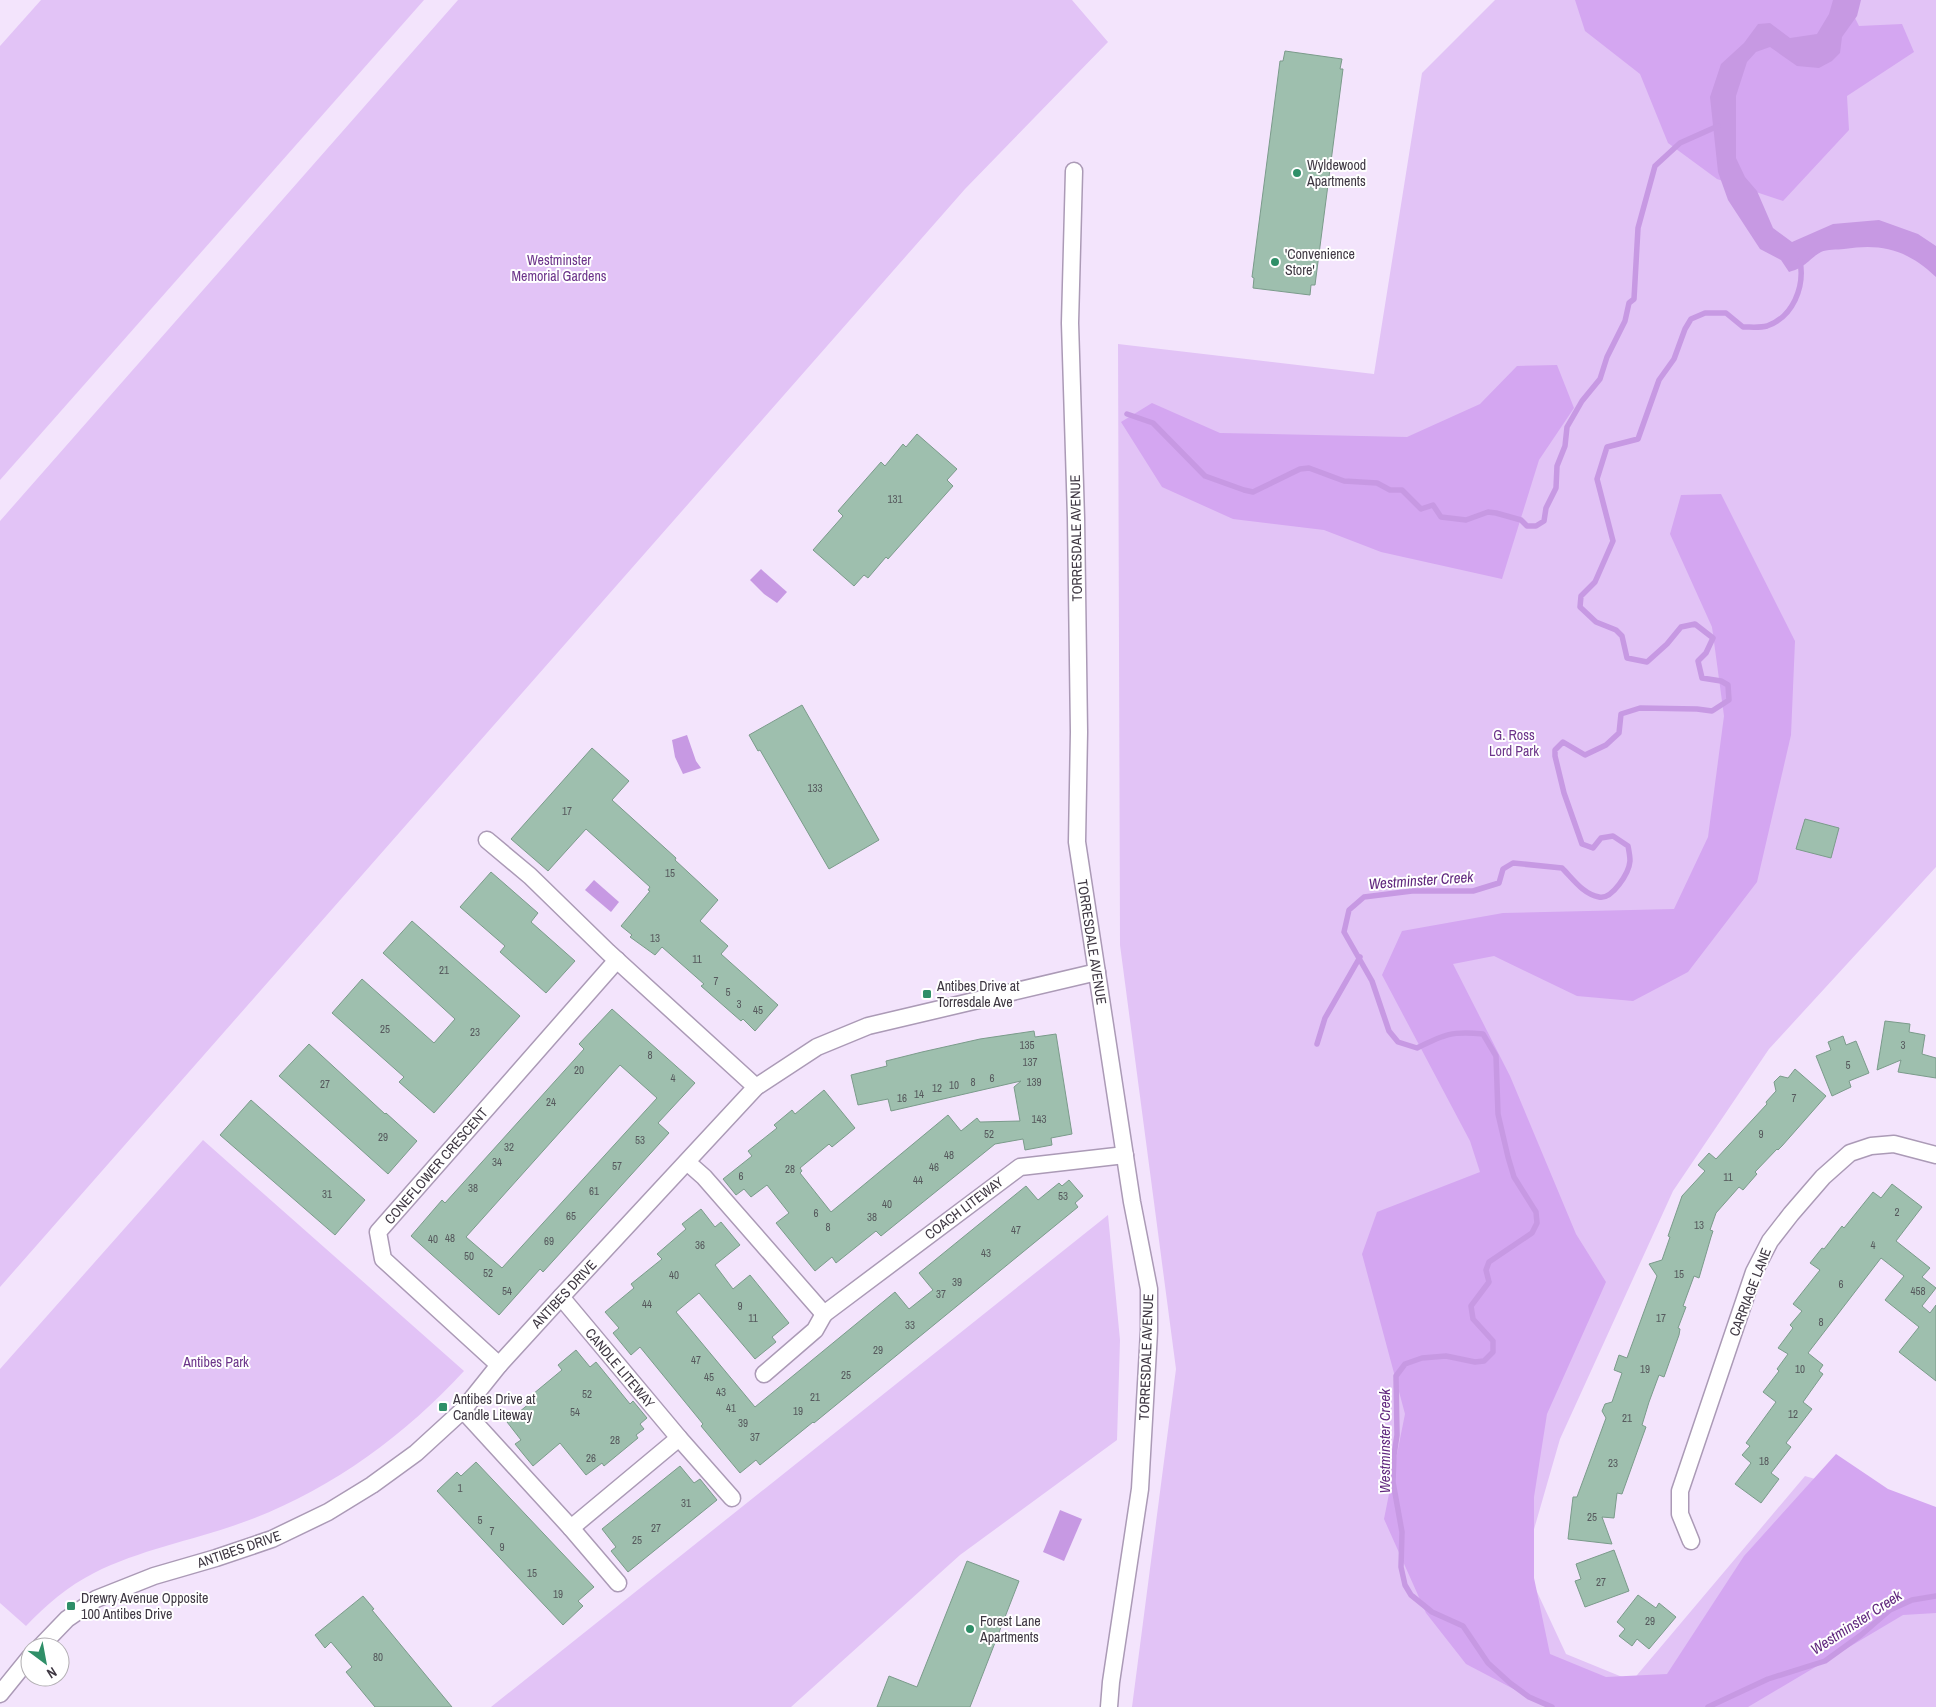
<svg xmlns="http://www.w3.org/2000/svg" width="1936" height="1707" font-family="'Archivo Narrow',sans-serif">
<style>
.green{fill:#e2c3f6}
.forest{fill:#d4a6f1}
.water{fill:#c799e3}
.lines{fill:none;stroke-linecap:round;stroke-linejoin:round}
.stream{stroke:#c799e3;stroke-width:5.5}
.building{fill:#9ebfae;stroke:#7b9b8b;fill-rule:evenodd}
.street-casing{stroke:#ab9ab6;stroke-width:19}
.street{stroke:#fff;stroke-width:16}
.poi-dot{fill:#2f8f68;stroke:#fff;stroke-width:2}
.labels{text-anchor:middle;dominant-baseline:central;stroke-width:4;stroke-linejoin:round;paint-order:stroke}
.number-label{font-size:11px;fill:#56595d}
.poi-label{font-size:14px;fill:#3e3742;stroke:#fff;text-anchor:start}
.park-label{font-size:14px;fill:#6c348a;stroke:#fff}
.street-label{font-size:14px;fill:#3e3742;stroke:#fff}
.water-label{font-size:15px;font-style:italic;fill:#61287e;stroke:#fff}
</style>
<rect width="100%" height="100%" fill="#f3e4fc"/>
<!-- green -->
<g class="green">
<path d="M41,0H424L0,480V46Z"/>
<path d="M458,0H1072L1108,42L965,189L0,1287V521Z"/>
<path d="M1495,0H1936V867L1769,1049L1673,1191L1560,1439L1524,1564L1566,1654L1632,1681L1805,1476L1905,1506L1936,1507V1707H1132L1176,1369L1120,945L1118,344L1374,374L1422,73Z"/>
<path d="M203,1140L464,1371C405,1435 333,1488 252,1519C201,1539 143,1548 94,1573C68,1586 46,1605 26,1626L0,1603V1369Z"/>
<path d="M1108,1215L1120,1340L1117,1440L960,1555L791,1707H491Z"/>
</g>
<!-- forest -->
<g class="forest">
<path d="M1575,0H1855L1850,8L1859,26L1902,24L1914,52L1847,96L1849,130L1783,201L1717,179L1668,143L1640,74L1585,31Z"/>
<path d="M1557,365L1574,408L1539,460L1502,579L1381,552L1324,530L1233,519L1162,487L1121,422L1152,403L1220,433L1407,437L1480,404L1517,366Z"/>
<path d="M1721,494L1795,641L1791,735L1757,882L1688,972L1633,1001L1577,996L1494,956L1453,964L1510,1076L1576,1234L1606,1282L1547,1414L1534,1497V1578L1550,1654L1606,1677L1667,1674L1744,1556L1836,1454L1888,1489L1936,1507V1613L1903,1615L1748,1707H1548L1466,1664L1426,1613L1384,1519L1405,1414L1362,1254L1377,1212L1480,1172L1470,1141L1382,975L1402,931L1503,913L1674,909L1708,837L1724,716L1712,627L1670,534L1681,495Z"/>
</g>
<!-- water -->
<g class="water">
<path d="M1833,0H1861L1857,16L1842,37L1840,53L1832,61L1819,68L1797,66L1770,47L1756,52L1747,62L1736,96V158L1745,177L1757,191L1773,228L1792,242L1833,224L1879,220L1918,234L1936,246V277C1907,250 1883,243 1844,249C1837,250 1827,249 1821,252C1807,260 1807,267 1789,272L1781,260L1760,249L1728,200L1718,172L1710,97L1721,64L1744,43L1758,24L1770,23L1790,38L1817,34L1829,14Z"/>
<path d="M761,569L787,592L777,603L764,594L750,580Z"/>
<path d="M687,735L696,761L701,768L683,774L675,757L672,740Z"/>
<path d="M594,880L619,902L611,912L585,890Z"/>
<path d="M1060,1510L1082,1519L1064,1561L1043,1552Z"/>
</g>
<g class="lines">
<!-- stream -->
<g class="stream">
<path d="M1127,414L1153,423L1205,476L1244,490L1253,492L1300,469L1309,468L1344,481L1377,483L1390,490H1402L1421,509L1433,505L1441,517L1466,520L1488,512L1496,513L1521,520L1527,526H1536L1544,521L1546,508L1556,488L1557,466L1565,446L1567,427L1582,401L1600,379L1607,357L1625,321L1629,303L1634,299L1638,228L1655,166L1680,143L1718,126"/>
<path d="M1317,1044L1325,1018L1360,957"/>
<path d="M1552,1707L1529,1697L1510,1683L1488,1663L1463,1626L1432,1612L1411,1595L1405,1585L1401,1567L1402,1532L1393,1482L1394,1455L1397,1435L1396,1376L1405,1364L1422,1358L1446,1356L1475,1362L1484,1361L1493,1352V1341L1473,1319L1471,1306L1489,1282L1486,1270L1489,1262L1532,1233L1537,1223L1536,1212L1514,1177L1508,1157L1498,1114L1496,1056L1483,1034C1452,1031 1445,1034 1417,1048L1398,1042L1389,1031L1372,981L1344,932L1349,910L1364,897L1412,891H1473L1499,883L1503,869L1513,863L1562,868C1573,879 1583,894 1599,897C1612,900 1629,873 1630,861C1630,856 1629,851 1628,846L1613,836L1601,838L1593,848L1582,844L1564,793L1555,756V750L1563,742L1585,755L1606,745L1619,733L1621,714L1640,708L1697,709L1712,711L1729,700L1728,685L1721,681L1702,678L1698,661L1706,653L1713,638L1695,624L1681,627L1667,644L1647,662L1627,658L1622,636L1616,630L1596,622L1580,607L1581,596L1595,582L1613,541L1597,479L1607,447L1638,439L1659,380L1674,359L1685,329L1691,319L1705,313H1726L1743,327C1751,327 1760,328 1767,326C1793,317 1805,287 1800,261"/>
<path d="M1708,1707L1768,1679L1825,1661L1861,1635L1890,1610L1912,1600L1936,1596"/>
</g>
</g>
<!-- building -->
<g class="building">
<path d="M1285,51L1342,59L1340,69H1343L1315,285H1311L1310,295L1253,288L1254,278L1252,277L1280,61H1283Z"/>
<path d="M917,434L957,469L947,480L953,486L888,559L886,557L868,578L864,575L854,586L813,550L843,516L838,511L881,462L885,466L903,444L906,447Z"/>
<path d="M802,705L879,840L829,869L760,750L758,751L749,735Z"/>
<path d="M592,748L629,781L612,800L676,858L675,860L718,900L700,921L728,946L721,954L778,1005L755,1031L743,1019L741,1021L701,986L704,984L662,947L655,955L630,937L632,935L621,926L650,891L648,890L650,887L586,829L548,871L511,839Z"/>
<path d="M1805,819L1839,828L1831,858L1796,849Z"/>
<path d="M491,872L538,913L531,922L575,961L546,993L500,952L505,946L460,907Z"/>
<path d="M412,921L520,1016L434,1113L399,1082L404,1077L332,1013L362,979L434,1043L455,1019L383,953Z"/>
<path d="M612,1009L695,1083L658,1123L669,1133L543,1272L540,1269L499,1315L411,1236L442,1200L445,1203L584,1049L579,1044ZM620,1065L657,1098L502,1268L466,1237Z"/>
<path d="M1885,1021L1910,1024L1909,1032L1925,1035L1922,1054L1936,1058V1078L1898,1072L1901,1060L1877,1070Z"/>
<path d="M1034,1031L1035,1037L1056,1034L1072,1134L1051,1138L1052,1145L1025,1150L1023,1139L995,1144L881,1236L876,1231L836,1263L832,1257L815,1271L776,1223L789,1213L767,1185L751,1197L744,1189L736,1195L723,1179L752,1156L748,1151L777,1128L774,1125L792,1110L795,1114L824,1090L855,1128L832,1147L829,1144L800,1168L802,1171L800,1173L831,1212L948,1115L961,1131L977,1118L980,1122L1020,1121L1014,1087L1021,1081L891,1111L888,1099L858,1105L851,1075L887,1066L886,1061L922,1052L980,1039Z"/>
<path d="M1843,1036L1846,1045L1856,1041L1869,1073L1849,1081L1851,1087L1832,1096L1816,1056L1831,1050L1828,1042Z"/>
<path d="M309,1044L385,1114L386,1113L417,1141L388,1174L279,1076Z"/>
<path d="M1795,1069L1826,1096L1782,1146L1778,1150L1777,1149L1755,1172L1757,1174L1743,1190L1739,1187L1716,1213L1710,1230L1713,1231L1711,1237L1699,1278L1694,1276L1683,1306L1686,1307L1678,1328L1680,1329L1679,1335L1664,1377L1659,1375L1649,1402L1642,1425L1646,1427L1622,1494L1617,1493L1614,1518L1602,1517L1612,1544L1568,1539L1573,1497H1577L1606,1418L1602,1411L1605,1404L1612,1402L1622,1373L1614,1370L1619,1355L1627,1358L1657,1276L1649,1264L1662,1260L1670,1237L1668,1236L1682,1196L1705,1171L1698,1165L1709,1153L1716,1159L1767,1104L1766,1102L1776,1091L1774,1082L1780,1076L1788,1078Z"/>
<path d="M251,1100L365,1200L335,1235L220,1135Z"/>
<path d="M1069,1180L1083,1196L1075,1203L1078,1207L814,1423L813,1422L760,1465L756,1460L740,1473L701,1426L703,1424L640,1347L631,1355L613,1333L619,1328L605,1312L634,1288L631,1284L662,1259L657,1254L686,1229L682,1224L701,1209L715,1227L721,1222L740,1245L715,1265L733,1289L750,1275L789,1323L772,1337L776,1342L755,1359L699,1293L676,1312L755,1407L895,1292L909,1309L933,1290L919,1273L1026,1186L1038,1200L1059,1183L1062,1186Z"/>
<path d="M1892,1184L1922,1207L1896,1241L1930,1268L1922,1277L1936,1288L1922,1306L1930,1313L1936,1305V1381L1899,1352L1919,1327L1885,1300L1904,1276L1881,1258L1808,1353L1823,1365L1819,1371L1823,1374L1803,1402L1812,1409L1786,1443L1791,1447L1771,1473L1779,1479L1761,1503L1735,1484L1751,1463L1742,1455L1750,1446L1746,1443L1776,1402L1763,1392L1779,1371L1777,1369L1788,1354L1778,1348L1793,1328L1790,1325L1802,1311L1793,1304L1820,1270L1810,1263L1822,1248L1824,1249L1842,1226L1844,1228L1873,1192L1881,1198Z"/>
<path d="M576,1350L590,1367L596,1362L630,1404L633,1401L647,1418L640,1424L644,1429L636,1435L638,1438L604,1466L602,1463L586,1475L560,1443L533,1466L515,1444L521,1440L507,1422L536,1398L533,1394L562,1370L558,1365Z"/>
<path d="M476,1462L594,1587L578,1601L583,1606L563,1625L437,1491L457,1472L461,1476Z"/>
<path d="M680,1466L694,1483L700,1479L717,1500L628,1572L611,1551L616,1547L602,1529Z"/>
<path d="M1614,1550L1629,1591L1585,1607L1575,1581L1581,1579L1576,1564Z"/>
<path d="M967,1561L1019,1581L970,1707H877L889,1676L917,1687Z"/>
<path d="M1638,1595L1656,1608L1659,1603L1676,1617L1649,1649L1637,1639L1632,1646L1619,1636L1625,1629L1617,1622Z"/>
<path d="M363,1596L374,1609L372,1610L452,1707H375L346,1672L352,1667L331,1642L325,1648L315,1635Z"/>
</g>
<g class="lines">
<defs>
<g id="street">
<path d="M1074,171L1070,323L1076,518L1079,732L1077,842L1132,1202L1149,1289V1331L1140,1489L1111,1682L1109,1707"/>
<path d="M487,840L530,876L608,952L756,1087"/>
<path d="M687,1162L704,1177L824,1314L1020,1167L1125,1155"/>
<path d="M499,1365L383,1259L378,1232L617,960"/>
<path d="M764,1374L815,1330L824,1314"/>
<path d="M463,1410L571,1528L679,1438L561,1297"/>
<path d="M679,1438L732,1498"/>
<path d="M571,1528L618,1583"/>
<path d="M1691,1541L1680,1514V1491L1754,1272L1770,1241L1791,1214L1823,1177L1850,1153L1871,1146L1894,1144L1936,1155"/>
<path d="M40,1647L67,1619L96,1599L154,1576L216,1558L272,1539L328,1512L372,1485L416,1453L463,1410L499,1365L561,1297L756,1087L817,1047L868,1026L1097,972"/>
<path d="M0,1694L30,1657"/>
</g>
</defs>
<!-- street casing -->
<use href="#street" class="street-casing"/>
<!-- street -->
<use href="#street" class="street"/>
</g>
<!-- markers -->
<g class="poi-dot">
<circle cx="1297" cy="173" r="5"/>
<circle cx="1275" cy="262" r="5"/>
<rect x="922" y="989" width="10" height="10" rx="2.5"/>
<rect x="438" y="1402" width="10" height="10" rx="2.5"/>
<rect x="66" y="1601" width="10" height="10" rx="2.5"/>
<circle cx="970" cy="1629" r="5"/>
</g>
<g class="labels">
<!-- number labels -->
<g class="number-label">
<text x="895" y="499">131</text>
<text x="815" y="788">133</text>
<text x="567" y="811">17</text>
<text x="670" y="873">15</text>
<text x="655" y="938">13</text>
<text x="697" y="959">11</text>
<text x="444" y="970">21</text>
<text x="716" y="981">7</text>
<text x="728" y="992">5</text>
<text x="739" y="1004">3</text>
<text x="758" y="1010">45</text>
<text x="385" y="1029">25</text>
<text x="475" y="1032">23</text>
<text x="1027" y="1045">135</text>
<text x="1903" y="1045">3</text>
<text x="650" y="1055">8</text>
<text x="1030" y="1062">137</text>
<text x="1848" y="1065">5</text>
<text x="579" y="1070">20</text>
<text x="673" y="1078">4</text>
<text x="992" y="1078">6</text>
<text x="973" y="1082">8</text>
<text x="1034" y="1082">139</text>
<text x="325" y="1084">27</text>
<text x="954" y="1085">10</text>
<text x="937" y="1088">12</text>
<text x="919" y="1094">14</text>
<text x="902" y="1098">16</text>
<text x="1794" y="1098">7</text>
<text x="551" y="1102">24</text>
<text x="1039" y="1119">143</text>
<text x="989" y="1134">52</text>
<text x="1761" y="1134">9</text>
<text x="383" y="1137">29</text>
<text x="640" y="1140">53</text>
<text x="509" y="1147">32</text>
<text x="949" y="1155">48</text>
<text x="497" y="1162">34</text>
<text x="617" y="1166">57</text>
<text x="934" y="1167">46</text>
<text x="790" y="1169">28</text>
<text x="741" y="1176">6</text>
<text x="1728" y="1177">11</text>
<text x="918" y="1180">44</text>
<text x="473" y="1188">38</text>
<text x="594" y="1191">61</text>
<text x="327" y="1194">31</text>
<text x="1063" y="1196">53</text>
<text x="887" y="1204">40</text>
<text x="1897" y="1212">2</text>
<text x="816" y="1213">6</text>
<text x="571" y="1216">65</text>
<text x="872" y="1217">38</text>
<text x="1699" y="1225">13</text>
<text x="828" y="1227">8</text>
<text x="1016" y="1230">47</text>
<text x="450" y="1238">48</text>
<text x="433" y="1239">40</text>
<text x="549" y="1241">69</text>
<text x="700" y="1245">36</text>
<text x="1873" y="1245">4</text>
<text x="986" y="1253">43</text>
<text x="469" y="1256">50</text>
<text x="488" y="1273">52</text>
<text x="1679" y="1274">15</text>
<text x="674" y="1275">40</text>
<text x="957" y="1282">39</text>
<text x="1841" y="1284">6</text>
<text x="507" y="1291">54</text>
<text x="1918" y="1291">458</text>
<text x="941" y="1294">37</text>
<text x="647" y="1304">44</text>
<text x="740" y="1306">9</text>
<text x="753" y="1318">11</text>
<text x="1661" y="1318">17</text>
<text x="1821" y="1322">8</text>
<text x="910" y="1325">33</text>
<text x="878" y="1350">29</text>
<text x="696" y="1360">47</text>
<text x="1645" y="1369">19</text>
<text x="1800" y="1369">10</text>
<text x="846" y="1375">25</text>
<text x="709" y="1377">45</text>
<text x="721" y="1392">43</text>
<text x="587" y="1394">52</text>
<text x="815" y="1397">21</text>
<text x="731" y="1408">41</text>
<text x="798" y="1411">19</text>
<text x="575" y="1412">54</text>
<text x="1793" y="1414">12</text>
<text x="1627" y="1418">21</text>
<text x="743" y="1423">39</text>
<text x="755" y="1437">37</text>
<text x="615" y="1440">28</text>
<text x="591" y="1458">26</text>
<text x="1764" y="1461">18</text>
<text x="1613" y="1463">23</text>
<text x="460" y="1488">1</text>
<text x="686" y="1503">31</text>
<text x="1592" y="1517">25</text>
<text x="480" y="1520">5</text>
<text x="656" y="1528">27</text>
<text x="492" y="1531">7</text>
<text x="637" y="1540">25</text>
<text x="502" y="1547">9</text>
<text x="532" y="1573">15</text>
<text x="1601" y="1582">27</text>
<text x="558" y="1594">19</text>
<text x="1650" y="1621">29</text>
<text x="378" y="1657">80</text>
</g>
<!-- poi labels -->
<g class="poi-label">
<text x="1307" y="165">Wyldewood<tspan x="1307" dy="16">Apartments</tspan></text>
<text x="1285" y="254">'Convenience<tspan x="1285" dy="16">Store'</tspan></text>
<text x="937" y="986">Antibes Drive at<tspan x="937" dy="16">Torresdale Ave</tspan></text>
<text x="453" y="1399">Antibes Drive at<tspan x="453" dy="16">Candle Liteway</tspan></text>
<text x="81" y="1598">Drewry Avenue Opposite<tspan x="81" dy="16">100 Antibes Drive</tspan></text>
<text x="980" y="1621">Forest Lane<tspan x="980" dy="16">Apartments</tspan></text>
</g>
<!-- park labels -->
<g class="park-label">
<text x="559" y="260">Westminster<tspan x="559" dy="16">Memorial Gardens</tspan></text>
<text x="1514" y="735">G. Ross<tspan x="1514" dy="16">Lord Park</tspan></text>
<text x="216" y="1362">Antibes Park</text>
</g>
<!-- street labels -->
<g class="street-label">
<text transform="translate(1076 538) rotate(-91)">TORRESDALE AVENUE</text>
<text transform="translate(1092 942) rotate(81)">TORRESDALE AVENUE</text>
<text transform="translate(436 1166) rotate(-49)">CONEFLOWER CRESCENT</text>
<text transform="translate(964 1208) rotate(-37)">COACH LITEWAY</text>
<text transform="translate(1750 1292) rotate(-69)">CARRIAGE LANE</text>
<text transform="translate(564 1294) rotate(-47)">ANTIBES DRIVE</text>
<text transform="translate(1146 1357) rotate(-88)">TORRESDALE AVENUE</text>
<text transform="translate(620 1368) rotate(50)">CANDLE LITEWAY</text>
<text transform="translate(239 1549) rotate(-19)">ANTIBES DRIVE</text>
</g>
<!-- water labels -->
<g class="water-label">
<text transform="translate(1421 880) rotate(-4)">Westminster Creek</text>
<text transform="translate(1384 1441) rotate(-90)">Westminster Creek</text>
<text transform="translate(1856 1622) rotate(-33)">Westminster Creek</text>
</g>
</g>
<!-- north arrow -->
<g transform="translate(45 1662) rotate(148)"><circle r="24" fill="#ffffff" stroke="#b2afb3"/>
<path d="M0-4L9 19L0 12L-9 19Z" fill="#2f8f68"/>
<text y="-8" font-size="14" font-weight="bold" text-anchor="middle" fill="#3e3742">N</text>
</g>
</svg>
